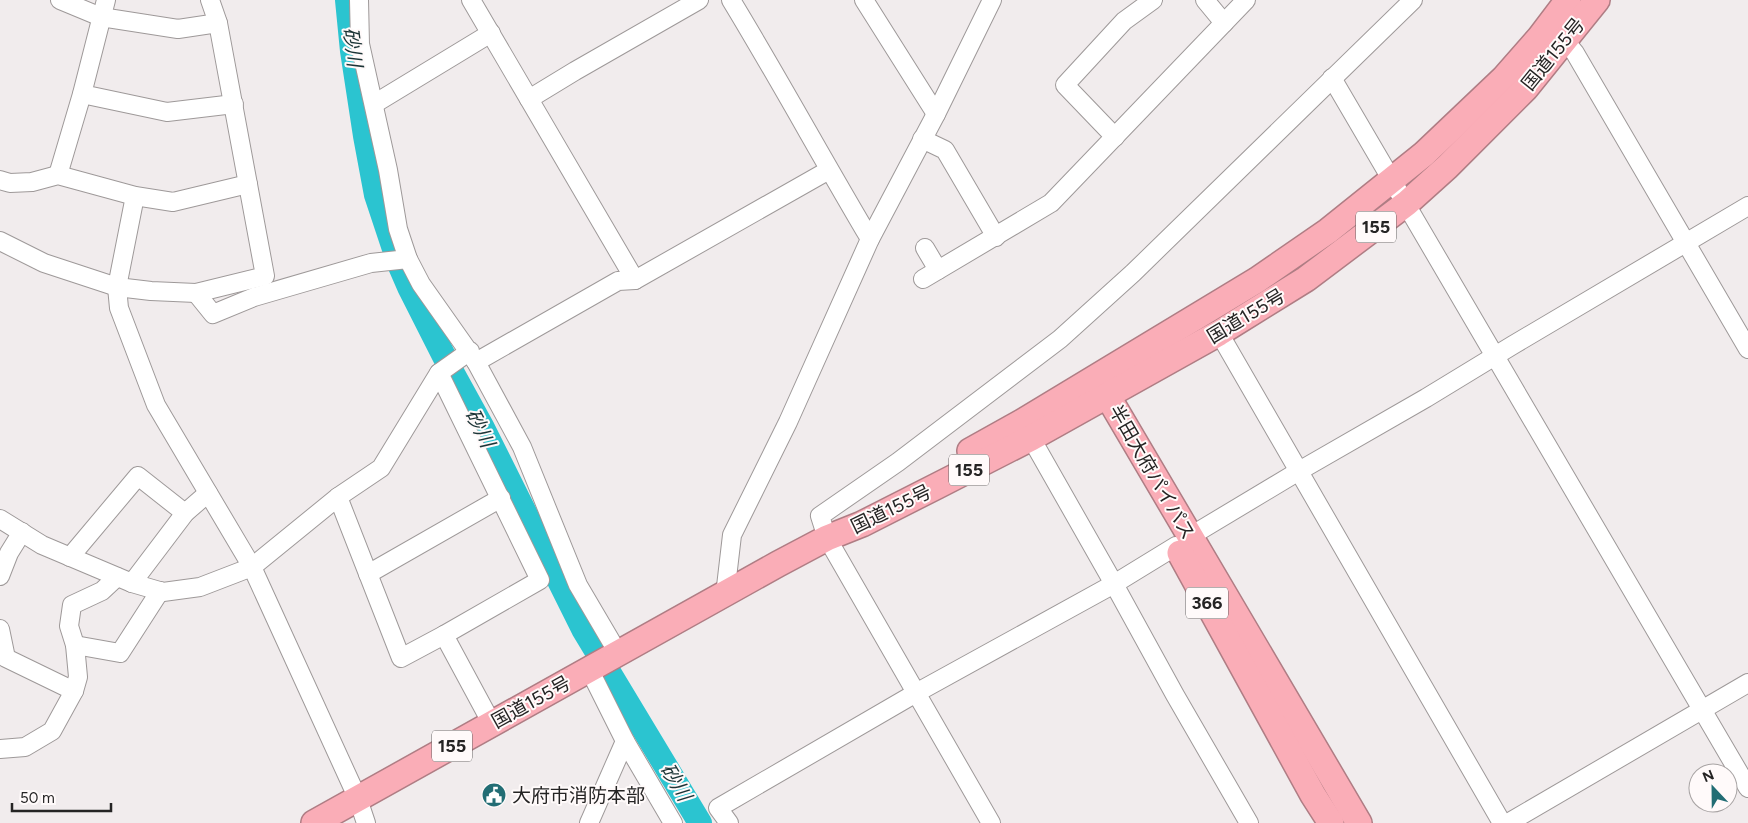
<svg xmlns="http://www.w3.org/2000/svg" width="1748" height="823" font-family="Figtree,'Noto Sans JP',sans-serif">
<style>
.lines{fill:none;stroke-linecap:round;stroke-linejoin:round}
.river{stroke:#2bc4d0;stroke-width:24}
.minor-casing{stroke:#9e9999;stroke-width:20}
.highway-casing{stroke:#af7d84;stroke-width:28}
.minor{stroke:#fff;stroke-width:18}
.highway{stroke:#faadb7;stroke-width:25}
.labels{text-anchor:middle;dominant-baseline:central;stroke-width:4;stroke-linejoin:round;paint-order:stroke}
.shield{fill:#fffafa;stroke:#666464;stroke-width:1}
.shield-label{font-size:18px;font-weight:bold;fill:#252424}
.street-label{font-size:19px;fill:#252424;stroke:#fffafa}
.poi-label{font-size:19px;fill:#252424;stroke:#fffafa;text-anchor:start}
.water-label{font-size:20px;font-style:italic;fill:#1c3436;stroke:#fffafa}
</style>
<rect width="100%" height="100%" fill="#f1eced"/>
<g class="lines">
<!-- river -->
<path class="river" d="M347,0L352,51L365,136L376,195L399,264L409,287L450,368L483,428L583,629L700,823"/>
<defs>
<g id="minor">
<path d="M60,0L101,17L178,29L218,23"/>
<path d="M359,0L360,44L388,170L398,229L408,259L421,284L476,362L522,447L578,585L618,653"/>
<path d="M471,0L635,280"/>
<path d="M731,0C779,79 823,160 870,239"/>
<path d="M864,0L936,114"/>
<path d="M1205,0L1224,23"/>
<path d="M1565,41L1575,53L1748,349"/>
<path d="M1332,78L1748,788"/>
<path d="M82,94L167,112L234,104"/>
<path d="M529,99L575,71L699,0"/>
<path d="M374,104L491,33"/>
<path d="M1115,137L1065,85L1124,21L1153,0"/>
<path d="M922,139L945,150L996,237"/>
<path d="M58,175L82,94L106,0"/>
<path d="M0,180L10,183L32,182L58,175L135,196L173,202L248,184"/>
<path d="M135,196L117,287L119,308L156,405L252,567L358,799L366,823"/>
<path d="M0,241L44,263L117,287L151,291L196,293L265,276L218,23L210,0"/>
<path d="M925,248L938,270"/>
<path d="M923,279L1051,203L1246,0"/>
<path d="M196,293L213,314L254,297L371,263L408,259"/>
<path d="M1219,333L1502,823"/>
<path d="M476,362L618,281L635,280L829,170"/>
<path d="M338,497L401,658L444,635L540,580L439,373"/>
<path d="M0,519L42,545L132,583L163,592L200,587L252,567L338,497L381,468L439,373L470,351"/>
<path d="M1189,537L1299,471L1426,398L1513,345L1748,206"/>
<path d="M1176,546L1114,584L1175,695L1249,823"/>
<path d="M70,557L138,476L185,513"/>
<path d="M368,574L501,498"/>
<path d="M0,576L9,553L22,532"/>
<path d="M132,583L185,513L208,493"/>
<path d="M725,595L732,535L788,422L870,239L936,114L992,0"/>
<path d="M0,629L6,658L74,691"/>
<path d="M444,635L492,724"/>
<path d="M75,645L120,653L160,591"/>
<path d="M589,669L625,741L673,823"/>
<path d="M0,749L25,747L52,731L74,691L78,677L75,645L69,626L72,605L102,591L117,577"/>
<path d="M589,823L625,741"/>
<path d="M729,823L718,808L916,693L1114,584L1031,438"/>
<path d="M991,823L827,538L820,516L898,462L1060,339L1133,273L1413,0"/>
<path d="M1508,823L1748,683"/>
</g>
<g id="highway">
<path d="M1094,386L1107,395L1359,823"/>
<path d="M970,451L1022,422L1257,280L1328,231L1424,154L1504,78L1540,37L1568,0"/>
<path d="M1180,553L1313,795L1331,823"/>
<path d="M314,823L778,564L827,538L862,524L937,486L1031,438L1219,333L1306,279L1407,203L1447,167L1526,88L1597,0"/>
</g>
</defs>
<!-- minor casing -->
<use href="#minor" class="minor-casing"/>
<!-- highway casing -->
<use href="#highway" class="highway-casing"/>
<!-- minor -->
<use href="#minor" class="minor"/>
<!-- highway -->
<use href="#highway" class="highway"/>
</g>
<!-- icons -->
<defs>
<symbol id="civic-disc" viewBox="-11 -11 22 22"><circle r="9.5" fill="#226d74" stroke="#fffafa"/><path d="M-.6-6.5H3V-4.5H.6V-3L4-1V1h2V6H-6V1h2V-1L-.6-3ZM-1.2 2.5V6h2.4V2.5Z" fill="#fff"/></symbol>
</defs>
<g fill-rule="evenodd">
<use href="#civic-disc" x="480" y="781" width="28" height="28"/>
</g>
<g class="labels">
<!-- shield labels -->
<g class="shield">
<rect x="1356" y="211.5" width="40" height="31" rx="4"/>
<rect x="949" y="454.5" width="40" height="31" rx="4"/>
<rect x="1186" y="587.5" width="42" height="31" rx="4"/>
<rect x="432" y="730.5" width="40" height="31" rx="4"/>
</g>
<g class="shield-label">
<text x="1376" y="227">155</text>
<text x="969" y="470">155</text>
<text x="1207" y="603">366</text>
<text x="452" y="746">155</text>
</g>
<!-- street labels -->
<g class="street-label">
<text transform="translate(1553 54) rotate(-51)">国道155号</text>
<text transform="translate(1246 316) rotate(-31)">国道155号</text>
<text transform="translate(1152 472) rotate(60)">半田大府パイパス</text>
<text transform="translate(891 509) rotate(-26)">国道155号</text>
<text transform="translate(531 702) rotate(-29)">国道155号</text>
</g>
<!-- poi labels -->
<g class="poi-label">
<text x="512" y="795">大府市消防本部</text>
</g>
<!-- water labels -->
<g class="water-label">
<text transform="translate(353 47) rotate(83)">砂川</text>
<text transform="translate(480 428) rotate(63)">砂川</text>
<text transform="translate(676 782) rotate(59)">砂川</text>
</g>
</g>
<!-- north arrow -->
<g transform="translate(1713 788) rotate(338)"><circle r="24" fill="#fffafa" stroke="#a8a4a4"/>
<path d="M0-4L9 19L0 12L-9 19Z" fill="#226d74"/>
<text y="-8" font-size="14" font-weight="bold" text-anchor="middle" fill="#252424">N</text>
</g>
<!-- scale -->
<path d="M12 803v8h99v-8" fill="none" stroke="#252424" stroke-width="2.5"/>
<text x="20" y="803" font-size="15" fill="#252424" stroke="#fffafa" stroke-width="4" paint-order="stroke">50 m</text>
</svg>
